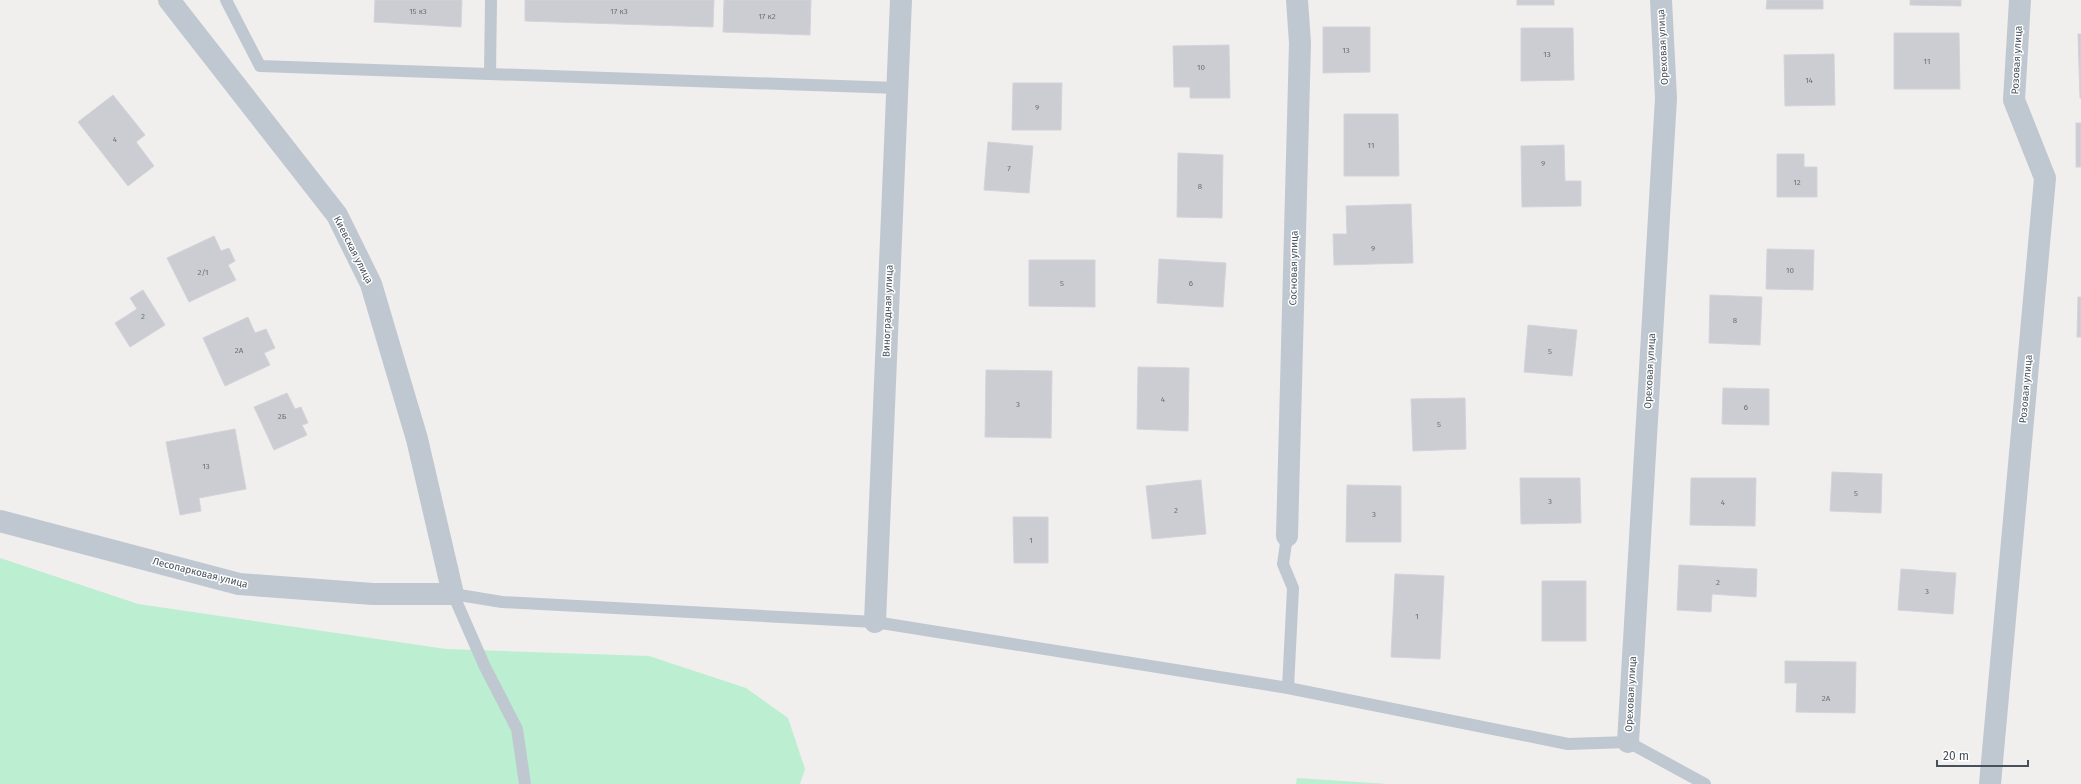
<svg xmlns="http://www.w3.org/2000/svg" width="2081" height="784" font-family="'Fira Sans',sans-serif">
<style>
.green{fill:#bceed1}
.building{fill:#cbcdd3;stroke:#d2d4da}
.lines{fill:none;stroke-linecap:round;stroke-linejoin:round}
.service{stroke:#bfc8d0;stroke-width:12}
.minor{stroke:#bfc8d0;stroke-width:22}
.labels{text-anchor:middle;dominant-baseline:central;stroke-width:3;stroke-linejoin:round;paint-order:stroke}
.number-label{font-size:8px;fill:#677079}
.street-label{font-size:10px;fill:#46515b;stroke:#fff}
</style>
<rect width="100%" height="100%" fill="#f1eeee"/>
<!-- green -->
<g class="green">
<path d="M0,558L138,604L446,649L649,656L746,688L788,718L805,769L800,784H0Z"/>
<path d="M1297,778L1388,784H1296Z"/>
</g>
<!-- building -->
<g class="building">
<path d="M375,0H462L461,27L374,22Z"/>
<path d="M525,0H714L713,27L525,21Z"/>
<path d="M724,0H811L810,35L723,32Z"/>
<rect x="1517" y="0" width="37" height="5"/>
<path d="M1767,0H1823V9H1766Z"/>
<path d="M1910,0H1961V6L1910,5Z"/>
<path d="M1323,27H1370V72L1323,73Z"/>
<path d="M1521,28H1573L1574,80L1521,81Z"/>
<path d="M1894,33H1959L1960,89H1894Z"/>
<path d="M2078,34H2081V98H2080Z"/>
<path d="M1229,45L1230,98H1190V87H1174L1173,46Z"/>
<path d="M1834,54L1835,105L1785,106L1784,55Z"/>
<path d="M1013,83H1062L1061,130H1012Z"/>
<path d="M113,95L145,135L136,142L154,166L128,186L78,122Z"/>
<path d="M1344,114H1398L1399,176H1344Z"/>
<rect x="2076" y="123" width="5" height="44"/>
<path d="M988,142L1033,146L1029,193L984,190Z"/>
<path d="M1564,145L1565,181H1581V206L1522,207L1521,146Z"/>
<path d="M1178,153L1223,155L1222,218L1177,217Z"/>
<path d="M1777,154H1804V167H1817V197H1777Z"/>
<path d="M1411,204L1413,263L1334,265L1333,234H1347L1346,206Z"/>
<path d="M214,236L221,251L229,248L235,261L228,265L236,280L189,302L167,258Z"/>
<path d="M1767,249L1814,250L1813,290L1766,289Z"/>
<path d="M1159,259L1226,263L1223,307L1157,303Z"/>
<path d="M1029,260H1095V307L1029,306Z"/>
<path d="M143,290L165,325L130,347L115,323L137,309L130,298Z"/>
<path d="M1710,295L1762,297L1760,345L1709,343Z"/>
<path d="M2078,297H2081V337H2077Z"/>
<path d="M248,317L255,333L266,329L275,348L264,353L270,365L225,386L203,338Z"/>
<path d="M1528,325L1577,330L1572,376L1524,372Z"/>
<path d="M1138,367L1189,368L1188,431L1137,429Z"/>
<path d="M986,370L1052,371L1051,438L985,437Z"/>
<path d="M1723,388L1769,389V425L1722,424Z"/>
<path d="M287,393L295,409L301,407L308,423L302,425L307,435L274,450L254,407Z"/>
<path d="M1465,398L1466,449L1413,451L1411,399Z"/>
<path d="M235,429L246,489L199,498L201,511L180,515L166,442Z"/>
<path d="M1832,472L1882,474L1881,513L1830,511Z"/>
<path d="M1520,478H1580L1581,523L1521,524Z"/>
<path d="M1691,478H1756L1755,526L1690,525Z"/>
<path d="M1201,480L1206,534L1152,539L1146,486Z"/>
<path d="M1347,485L1401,486V542H1346Z"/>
<path d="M1013,517H1048V563H1014Z"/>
<path d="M1679,565L1757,569L1756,597L1712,594L1711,612L1677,610Z"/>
<path d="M1901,569L1956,573L1953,614L1898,610Z"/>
<path d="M1395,574L1444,576L1440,659L1391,657Z"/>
<rect x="1542" y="581" width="44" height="60"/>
<path d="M1785,661L1856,662L1855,713L1796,712L1797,683H1785Z"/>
</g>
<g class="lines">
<!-- service -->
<g class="service">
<path d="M226,0L260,66L897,88"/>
<path d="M490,74L491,0"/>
<path d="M1287,536L1283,564L1293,588L1288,688"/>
<path d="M453,594L502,602L875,622L1288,688L1568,744L1628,742L1705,784"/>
<path d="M453,594L485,667L517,729L525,784"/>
</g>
<!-- minor -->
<g class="minor">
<path d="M0,521L239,584L373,594H453L417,439L371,284L337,215L169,0"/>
<path d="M1287,536L1300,43L1297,0"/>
<path d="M875,622L901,0"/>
<path d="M1628,742L1666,98L1661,0"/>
<path d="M1990,784L2045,178L2014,100L2020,0"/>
</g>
</g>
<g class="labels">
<!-- number labels -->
<g class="number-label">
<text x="418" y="11">15 к3</text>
<text x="619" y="11">17 к3</text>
<text x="767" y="16">17 к2</text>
<text x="1346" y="50">13</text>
<text x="1547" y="54">13</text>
<text x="1927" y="61">11</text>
<text x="1201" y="67">10</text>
<text x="1809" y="80">14</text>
<text x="1037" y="107">9</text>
<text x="115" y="139">4</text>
<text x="1371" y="145">11</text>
<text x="1543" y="163">9</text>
<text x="1009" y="168">7</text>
<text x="1797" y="182">12</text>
<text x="1200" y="186">8</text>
<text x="1373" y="248">9</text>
<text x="1790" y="270">10</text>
<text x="203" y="272">2/1</text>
<text x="1062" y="283">5</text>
<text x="1191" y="283">6</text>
<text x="143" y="316">2</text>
<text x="1735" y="320">8</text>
<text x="239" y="350">2А</text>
<text x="1550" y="351">5</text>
<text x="1163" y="399">4</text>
<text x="1018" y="404">3</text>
<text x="1746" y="407">6</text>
<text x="282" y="416">2Б</text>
<text x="1439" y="424">5</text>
<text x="206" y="466">13</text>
<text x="1856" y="493">5</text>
<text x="1550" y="501">3</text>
<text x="1723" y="502">4</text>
<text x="1176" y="510">2</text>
<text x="1374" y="514">3</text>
<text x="1031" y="540">1</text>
<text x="1718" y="582">2</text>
<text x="1927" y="591">3</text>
<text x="1417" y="616">1</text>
<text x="1826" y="698">2А</text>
</g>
<!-- street labels -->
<g class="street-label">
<text transform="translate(1663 47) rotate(-93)">Ореховая улица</text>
<text transform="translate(2017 60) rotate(-87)">Розовая улица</text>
<text transform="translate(353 250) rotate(63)">Киевская улица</text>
<text transform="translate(1294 268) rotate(-89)">Сосновая улица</text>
<text transform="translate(888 311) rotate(-88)">Виноградная улица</text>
<text transform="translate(1650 371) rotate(-87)">Ореховая улица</text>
<text transform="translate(2026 389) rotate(-85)">Розовая улица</text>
<text transform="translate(200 573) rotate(14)">Лесопарковая улица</text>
<text transform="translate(1631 694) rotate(-87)">Ореховая улица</text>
</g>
</g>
<!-- scale -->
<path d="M1937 760v6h91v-6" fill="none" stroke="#46515b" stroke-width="2"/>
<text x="1943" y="760" font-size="12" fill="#46515b" stroke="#ffffff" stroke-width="3" paint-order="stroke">20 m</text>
</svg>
